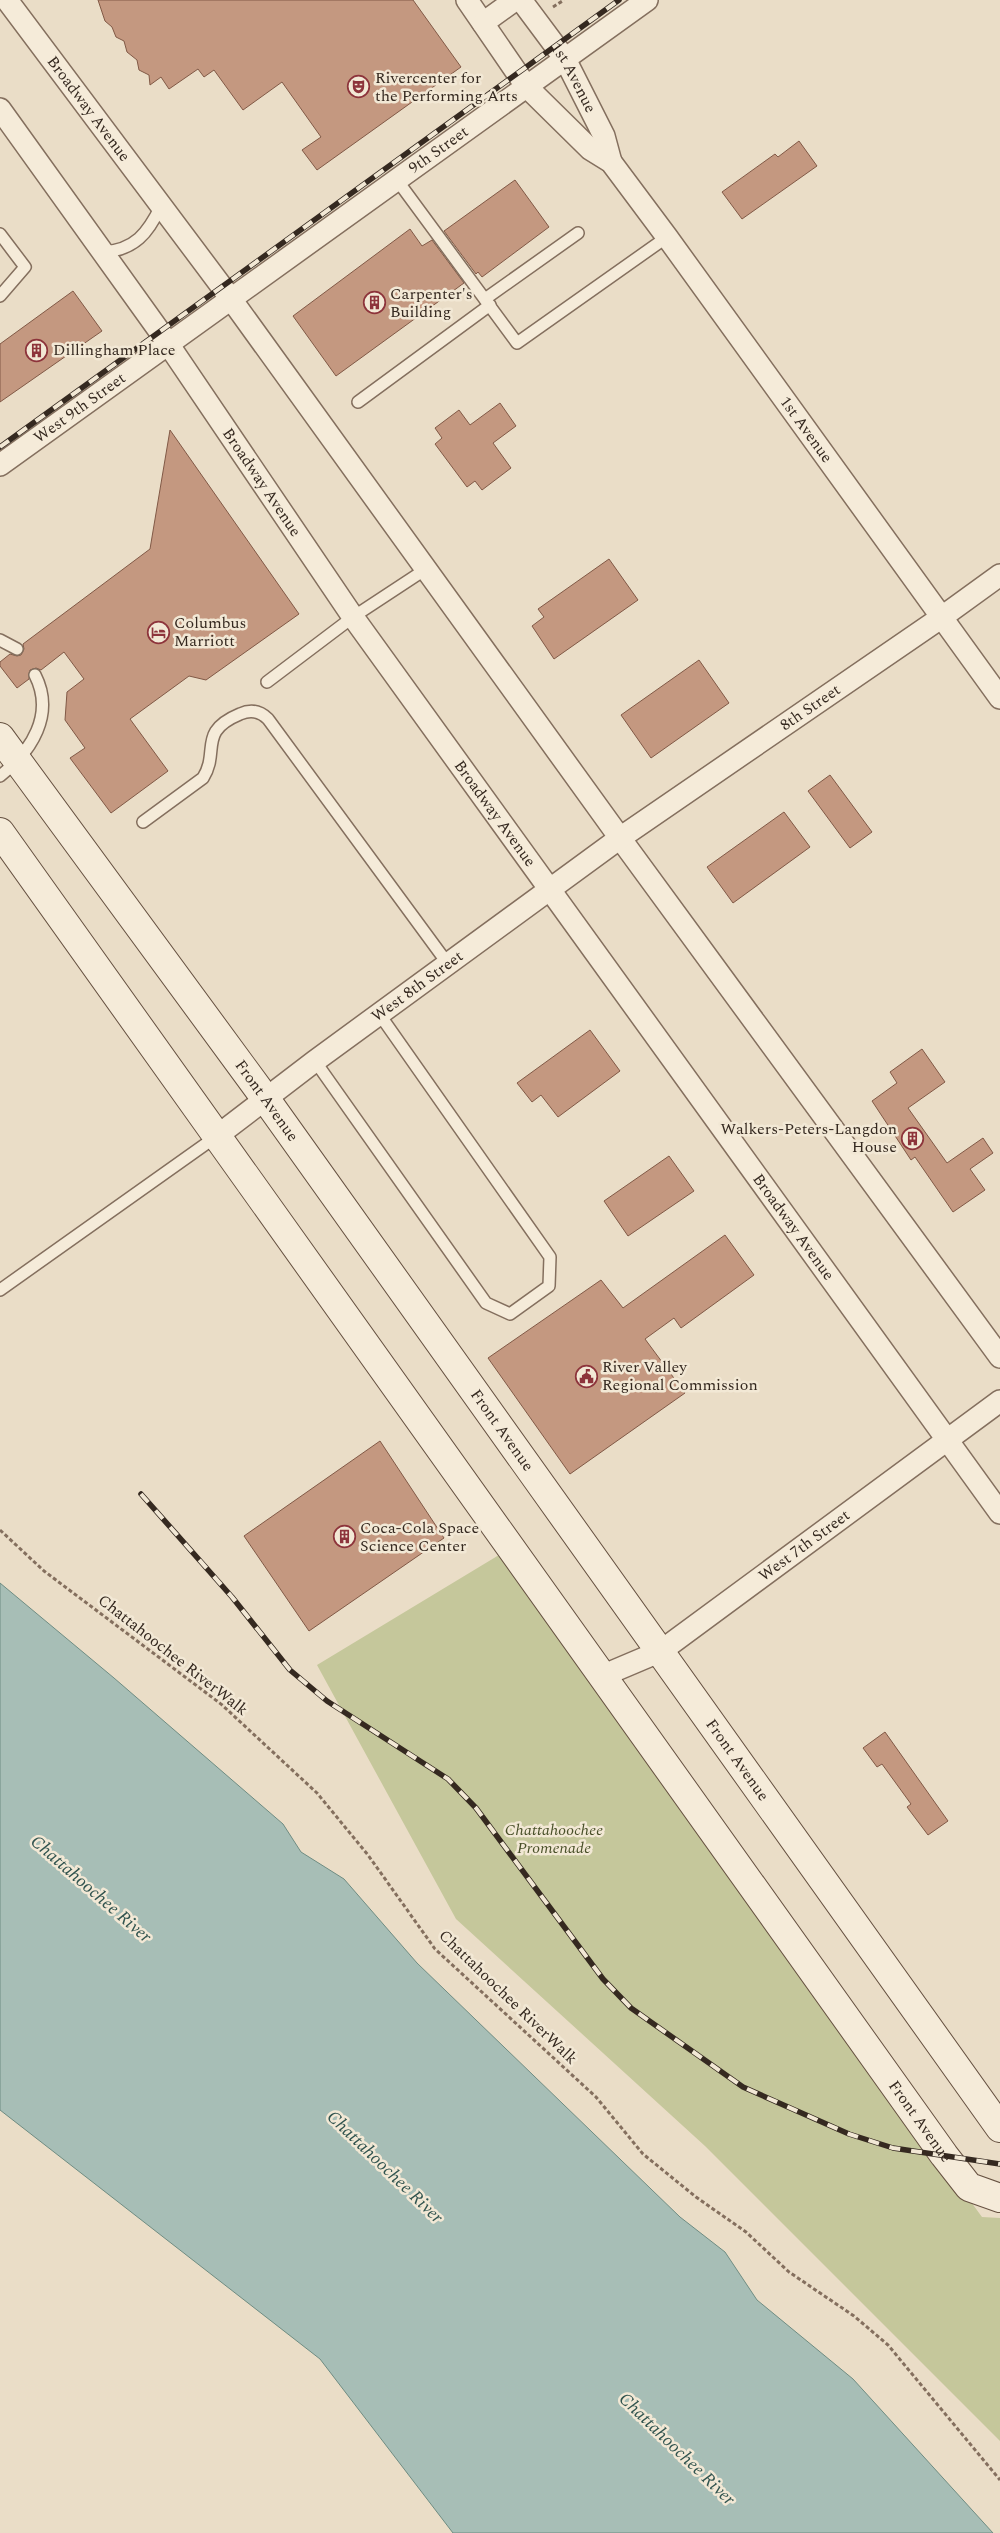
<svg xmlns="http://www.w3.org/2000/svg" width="1000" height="2533" font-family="Spectral,serif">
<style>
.green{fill:#c5c79b}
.water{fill:#a7beb6;stroke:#6f8c82}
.building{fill:#c49880;stroke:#815946}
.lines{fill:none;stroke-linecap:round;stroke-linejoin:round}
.lane-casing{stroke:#846f5e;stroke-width:14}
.street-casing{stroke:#846f5e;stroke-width:24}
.secondary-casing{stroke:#665141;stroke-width:30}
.path{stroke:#846f5e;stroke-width:3;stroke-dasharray:4 2.5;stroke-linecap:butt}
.lane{stroke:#f5ebd9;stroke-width:11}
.street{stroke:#f5ebd9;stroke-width:21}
.secondary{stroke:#f5ebd9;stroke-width:28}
.rail-casing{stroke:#352920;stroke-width:5.5}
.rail{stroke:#f2e8d5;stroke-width:4;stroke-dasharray:11;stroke-linecap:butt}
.labels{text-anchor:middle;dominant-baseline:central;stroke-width:5;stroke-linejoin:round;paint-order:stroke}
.poi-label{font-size:16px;fill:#352920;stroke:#f2e8d5;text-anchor:start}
.street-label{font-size:16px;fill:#352920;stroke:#f2e8d5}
.park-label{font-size:16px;font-style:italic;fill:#495029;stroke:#f2e8d5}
.water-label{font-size:18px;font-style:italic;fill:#31544f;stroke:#f2e8d5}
</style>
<rect width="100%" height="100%" fill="#eaddc7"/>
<!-- green -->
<path class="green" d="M499,1555L982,2217L1000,2218V2441L705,2146L456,1919L317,1665Z"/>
<!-- water -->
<path class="water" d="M0,1583L114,1678L283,1824L301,1852L344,1879L417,1963L680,2217L725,2252L757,2300L853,2379L993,2533H453L320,2359L0,2110Z"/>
<!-- building -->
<g class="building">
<path d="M98,0H413L461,67L317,170L302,150L321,137L282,82L243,110L214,70L204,77L198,69L169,89L161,77L150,85L149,75L139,70L137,60L127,52L124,41L116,37L112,27L105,21Z"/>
<path d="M799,141L817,166L742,219L722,192L775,154L778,157Z"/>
<path d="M515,180L549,227L482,277L478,272L476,274L444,231Z"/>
<path d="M410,229L422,246L432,240L464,283L336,376L293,316Z"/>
<path d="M73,291L102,331L0,402V344Z"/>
<path d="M500,403L516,426L493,443L511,468L482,490L475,481L467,487L435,444L442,438L435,428L459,410L470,425Z"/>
<path d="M170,430L299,614L206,680L189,676L130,719L168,771L111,813L70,758L85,748L65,720L67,692L84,679L64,652L41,670L36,668L30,670L29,679L17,688L0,666V662L10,654L17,656L21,655L24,649L23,644L150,549Z"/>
<path d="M609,559L638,600L554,659L532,626L544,617L538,609Z"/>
<path d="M699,660L729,703L651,758L621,715Z"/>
<path d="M830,775L872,832L850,848L808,791Z"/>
<path d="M784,812L810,847L733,903L707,867Z"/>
<path d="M590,1030L620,1071L558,1117L541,1095L532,1102L517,1083Z"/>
<path d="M922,1049L945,1082L908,1108L947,1163L983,1138L993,1153L970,1169L985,1190L953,1212L915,1157L911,1160L872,1101L897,1083L890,1072Z"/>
<path d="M669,1156L694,1191L628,1236L604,1201Z"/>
<path d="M725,1235L754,1275L681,1328L674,1318L645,1339L685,1393L570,1474L488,1358L601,1280L623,1308Z"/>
<path d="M380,1441L444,1538L309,1631L244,1536Z"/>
<path d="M885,1732L948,1821L928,1835L907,1807L911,1804L882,1764L877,1767L863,1748Z"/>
</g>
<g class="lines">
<defs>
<g id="lane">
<path d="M397,180L517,343L667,237"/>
<path d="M0,234L25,267L0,296"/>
<path d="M103,252C135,250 148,233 161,206"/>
<path d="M485,299L578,233"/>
<path d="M358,402L490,305"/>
<path d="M0,640L17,649"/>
<path d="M267,682L353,617L426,569"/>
<path d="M0,776C32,751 55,714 35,675"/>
<path d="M143,822L203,778C220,751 197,732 240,714C251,709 260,711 268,719L448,964"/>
<path d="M315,1061L486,1303L510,1314L549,1286L550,1257L380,1015"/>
<path d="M0,1290L217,1136"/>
</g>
<g id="street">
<path id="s1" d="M7,0L231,299L620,838L1000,1357"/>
<path id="s2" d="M467,0L526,86L590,149L611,162L667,237L1000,698"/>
<path id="s3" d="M521,0L565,59L604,136L611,162"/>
<path d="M483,23L515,0"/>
<path id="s4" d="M0,109L160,332L353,617L1000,1513"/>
<path id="s5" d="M0,465L647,0"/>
<path id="s6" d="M217,1136L315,1061L620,838L942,617L1000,575"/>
<path id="s7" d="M602,1676L661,1651L1000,1401"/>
</g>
<g id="secondary">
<path id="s8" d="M0,737L265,1098L1000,2128"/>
<path id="s9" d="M0,832L944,2155L969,2187L1000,2198"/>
</g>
</defs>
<!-- lane casing -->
<use href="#lane" class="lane-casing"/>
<!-- street casing -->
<use href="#street" class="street-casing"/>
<!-- secondary casing -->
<use href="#secondary" class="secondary-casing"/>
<!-- path -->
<g class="path">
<path d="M553,7L564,0"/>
<path d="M0,1530L44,1571L221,1704L317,1793L368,1855L435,1949L596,2097L643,2154L696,2197L746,2232L789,2272L854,2316L888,2345L1000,2480"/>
</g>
<!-- lane -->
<use href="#lane" class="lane"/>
<!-- street -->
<use href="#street" class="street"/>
<!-- secondary -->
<use href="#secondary" class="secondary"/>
<defs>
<g id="rail">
<path d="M0,447L619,0"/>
<path d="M141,1494L232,1597L290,1670L327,1701L448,1779L476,1808L603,1979L631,2008L743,2087L849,2134L893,2148L1000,2164"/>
</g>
</defs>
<!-- rail casing -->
<use href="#rail" class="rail-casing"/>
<!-- rail -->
<use href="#rail" class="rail"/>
</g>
<!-- icons -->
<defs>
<symbol id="theatre-ring" viewBox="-11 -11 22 22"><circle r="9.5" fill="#f2e8d5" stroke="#8d343b" stroke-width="1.5"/><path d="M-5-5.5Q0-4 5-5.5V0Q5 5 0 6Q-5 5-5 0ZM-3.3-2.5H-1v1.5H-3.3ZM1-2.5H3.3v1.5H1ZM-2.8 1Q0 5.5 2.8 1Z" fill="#8d343b"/></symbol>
<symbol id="building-ring" viewBox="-11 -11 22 22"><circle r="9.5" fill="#f2e8d5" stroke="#8d343b" stroke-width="1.5"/><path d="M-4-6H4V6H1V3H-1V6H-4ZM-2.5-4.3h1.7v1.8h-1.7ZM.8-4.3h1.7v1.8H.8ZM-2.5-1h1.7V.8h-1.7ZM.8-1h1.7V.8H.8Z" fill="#8d343b"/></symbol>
<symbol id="hotel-ring" viewBox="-11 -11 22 22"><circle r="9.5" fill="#f2e8d5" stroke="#8d343b" stroke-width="1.5"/><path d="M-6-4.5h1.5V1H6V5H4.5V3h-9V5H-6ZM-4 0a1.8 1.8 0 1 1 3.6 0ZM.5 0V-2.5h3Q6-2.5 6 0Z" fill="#8d343b"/></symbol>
<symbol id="civic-ring" viewBox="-11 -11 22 22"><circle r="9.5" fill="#f2e8d5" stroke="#8d343b" stroke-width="1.5"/><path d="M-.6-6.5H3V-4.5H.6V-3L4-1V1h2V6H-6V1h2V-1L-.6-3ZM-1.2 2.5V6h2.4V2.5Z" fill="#8d343b"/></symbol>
</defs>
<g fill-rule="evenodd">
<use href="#theatre-ring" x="346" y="74" width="25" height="25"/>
<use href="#building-ring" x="362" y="290" width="25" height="25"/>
<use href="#building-ring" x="24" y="338" width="25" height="25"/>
<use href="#hotel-ring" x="146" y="620" width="25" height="25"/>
<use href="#building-ring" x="900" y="1126" width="25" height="25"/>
<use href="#civic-ring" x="574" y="1364" width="25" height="25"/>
<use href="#building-ring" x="332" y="1524" width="25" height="25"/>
</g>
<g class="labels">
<!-- poi labels -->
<g class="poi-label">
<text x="375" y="78">Rivercenter for<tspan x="375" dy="18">the Performing Arts</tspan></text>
<text x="390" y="294">Carpenter's<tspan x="390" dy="18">Building</tspan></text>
<text x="53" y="350">Dillingham Place</text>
<text x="174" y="623">Columbus<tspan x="174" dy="18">Marriott</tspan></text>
<text x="897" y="1129" text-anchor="end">Walkers-Peters-Langdon<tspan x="897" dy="18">House</tspan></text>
<text x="602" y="1367">River Valley<tspan x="602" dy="18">Regional Commission</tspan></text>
<text x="360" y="1528">Coca-Cola Space<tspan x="360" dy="18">Science Center</tspan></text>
</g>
<!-- street labels -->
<g class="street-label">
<text stroke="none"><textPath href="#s3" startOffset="94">1st Avenue</textPath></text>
<text stroke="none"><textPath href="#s1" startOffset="136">Broadway Avenue</textPath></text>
<text stroke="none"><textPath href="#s5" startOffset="540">9th Street</textPath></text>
<text stroke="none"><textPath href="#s5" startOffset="98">West 9th Street</textPath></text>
<text stroke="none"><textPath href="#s2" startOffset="550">1st Avenue</textPath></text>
<text stroke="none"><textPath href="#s4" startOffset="456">Broadway Avenue</textPath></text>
<text stroke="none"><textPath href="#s6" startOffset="732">8th Street</textPath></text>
<text stroke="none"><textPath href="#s4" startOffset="861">Broadway Avenue</textPath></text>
<text stroke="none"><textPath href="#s6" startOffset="250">West 8th Street</textPath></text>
<text stroke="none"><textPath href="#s8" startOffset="451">Front Avenue</textPath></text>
<text stroke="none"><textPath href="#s4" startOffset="1371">Broadway Avenue</textPath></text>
<text stroke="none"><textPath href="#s8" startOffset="856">Front Avenue</textPath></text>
<text stroke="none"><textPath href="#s7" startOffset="242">West 7th Street</textPath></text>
<text transform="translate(173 1655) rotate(38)">Chattahoochee RiverWalk</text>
<text stroke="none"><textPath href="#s8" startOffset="1261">Front Avenue</textPath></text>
<text transform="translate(508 1997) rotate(44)">Chattahoochee RiverWalk</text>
<text stroke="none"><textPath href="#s9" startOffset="1584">Front Avenue</textPath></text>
</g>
<!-- park labels -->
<g class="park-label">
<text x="554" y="1830">Chattahoochee<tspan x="554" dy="18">Promenade</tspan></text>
</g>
<!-- water labels -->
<g class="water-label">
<text transform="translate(91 1889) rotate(41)">Chattahoochee River</text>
<text transform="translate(385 2167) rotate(44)">Chattahoochee River</text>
<text transform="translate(677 2449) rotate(44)">Chattahoochee River</text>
</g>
</g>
</svg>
